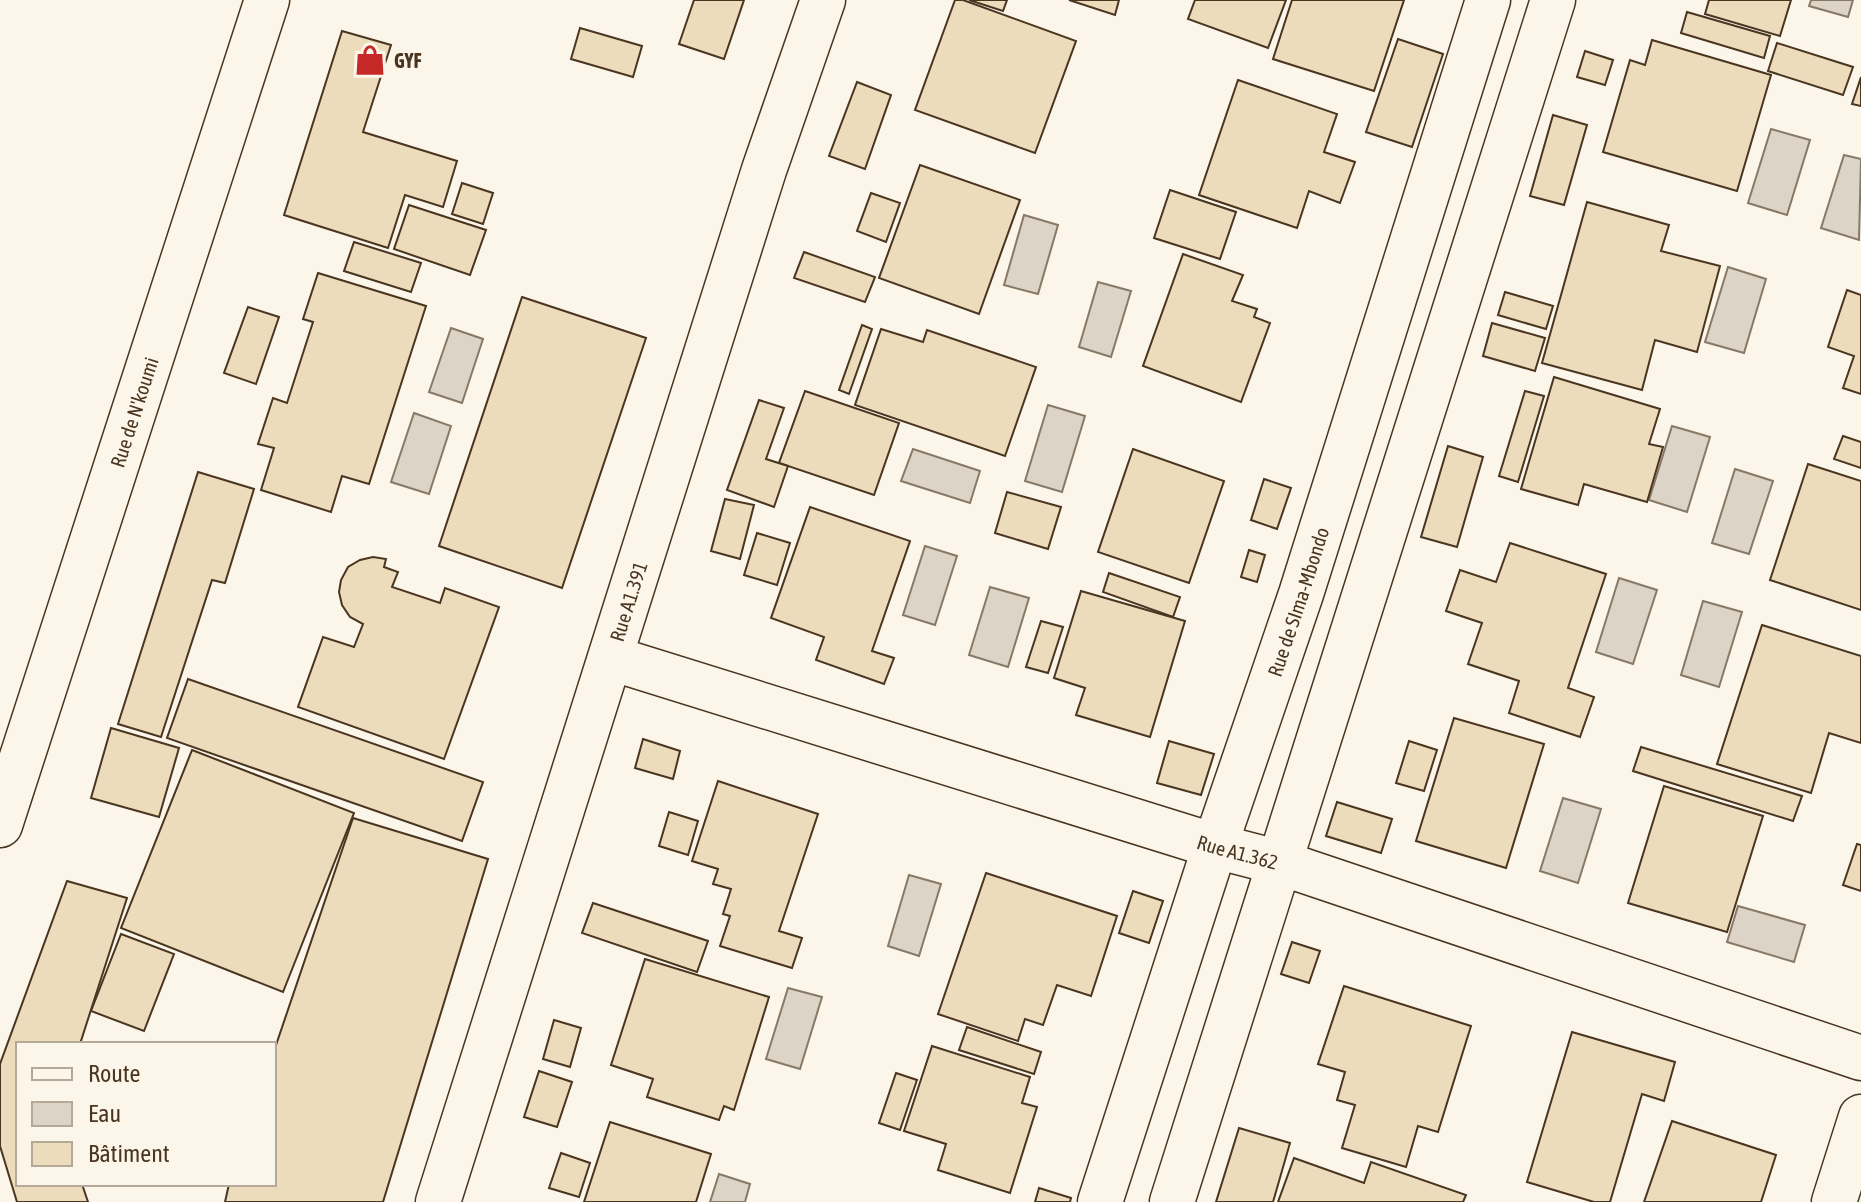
<svg xmlns="http://www.w3.org/2000/svg" width="1861" height="1202" font-family="'Asap Condensed',sans-serif">
<style>
.water{fill:#dcd4c6;stroke:#887966;stroke-width:2}
.building{fill:#ecdcbc;stroke:#4a3520;stroke-width:2}
.lines{fill:none;stroke-linecap:round;stroke-linejoin:round}
.minor-casing{stroke:#4a3520;stroke-width:47}
.minor{stroke:#fbf6e9;stroke-width:44}
.labels{text-anchor:middle;dominant-baseline:central;stroke-width:6;stroke-linejoin:round;paint-order:stroke}
.poi-label{font-size:20px;font-weight:bold;fill:#4a3520;stroke:#fbf6e9;text-anchor:start}
.street-label{font-size:20px;fill:#4a3520;stroke:#fbf6e9}
</style>
<rect width="100%" height="100%" fill="#fbf6e9"/>
<!-- water -->
<g class="water">
<path d="M1811,0H1853L1848,17L1809,6Z"/>
<path d="M1771,129L1810,140L1787,215L1748,203Z"/>
<path d="M1844,155L1861,159L1859,240L1821,228Z"/>
<path d="M1024,215L1058,225L1038,294L1004,285Z"/>
<path d="M1728,267L1766,279L1744,353L1705,342Z"/>
<path d="M1098,282L1131,291L1111,357L1079,347Z"/>
<path d="M451,328L483,339L462,403L429,392Z"/>
<path d="M1048,405L1085,416L1062,492L1025,481Z"/>
<path d="M414,413L451,426L429,494L391,482Z"/>
<path d="M1672,426L1710,437L1687,512L1649,500Z"/>
<path d="M913,449L980,471L970,503L901,481Z"/>
<path d="M1735,469L1773,481L1749,554L1712,543Z"/>
<path d="M925,546L957,556L935,625L903,615Z"/>
<path d="M1619,578L1657,590L1633,664L1596,652Z"/>
<path d="M990,587L1029,598L1008,667L969,655Z"/>
<path d="M1703,601L1742,612L1719,687L1681,675Z"/>
<path d="M1563,798L1601,809L1578,883L1540,871Z"/>
<path d="M909,875L941,884L919,956L888,946Z"/>
<path d="M1738,906L1805,925L1794,962L1727,942Z"/>
<path d="M788,988L822,997L800,1069L766,1059Z"/>
<path d="M719,1174L750,1184L745,1202H710Z"/>
</g>
<!-- building -->
<g class="building">
<path d="M694,0H744L724,59L679,44Z"/>
<path d="M955,0H963L1076,41L1035,153L915,110Z"/>
<path d="M969,0H1007L1003,11Z"/>
<path d="M1069,0H1119L1115,15Z"/>
<path d="M1195,0H1286L1268,48L1188,19Z"/>
<path d="M1292,0H1404L1374,91L1273,59Z"/>
<path d="M1709,0H1791L1780,36L1705,14Z"/>
<path d="M1687,12L1770,36L1764,58L1681,33Z"/>
<path d="M580,28L642,46L633,77L571,59Z"/>
<path d="M342,31L391,45L363,132L457,161L443,207L405,195L388,248L284,215Z"/>
<path d="M1398,39L1443,54L1412,147L1366,132Z"/>
<path d="M1652,40L1771,75L1737,191L1603,152L1630,60L1645,65Z"/>
<path d="M1777,43L1853,67L1843,95L1768,71Z"/>
<path d="M1585,51L1613,60L1605,85L1577,77Z"/>
<path d="M1861,77V106L1852,104Z"/>
<path d="M1238,80L1337,114L1324,152L1355,162L1340,203L1309,191L1297,228L1199,195Z"/>
<path d="M857,82L891,95L865,169L829,156Z"/>
<path d="M1553,115L1587,125L1564,205L1530,196Z"/>
<path d="M920,165L1020,200L979,314L879,278Z"/>
<path d="M462,183L493,193L483,224L452,214Z"/>
<path d="M1170,190L1236,212L1220,259L1154,238Z"/>
<path d="M871,193L900,203L886,242L857,231Z"/>
<path d="M1587,202L1669,225L1661,251L1720,266L1697,352L1655,340L1642,390L1542,363Z"/>
<path d="M409,205L486,230L470,275L394,249Z"/>
<path d="M354,242L421,263L411,292L344,271Z"/>
<path d="M804,252L875,277L865,302L794,278Z"/>
<path d="M1183,254L1243,275L1232,301L1257,309L1254,317L1270,323L1241,402L1143,366Z"/>
<path d="M318,273L426,306L369,484L342,476L331,512L261,490L274,448L258,444L273,398L287,403L313,322L303,319Z"/>
<path d="M1847,290L1861,295V394L1843,388L1854,356L1828,347Z"/>
<path d="M1505,292L1553,306L1546,329L1498,315Z"/>
<path d="M522,297L646,338L562,588L439,546Z"/>
<path d="M248,307L279,317L256,384L224,373Z"/>
<path d="M1492,323L1545,338L1535,371L1483,356Z"/>
<path d="M862,325L872,329L849,394L839,390Z"/>
<path d="M881,329L923,342L927,330L1036,367L1005,456L855,405Z"/>
<path d="M1554,377L1660,409L1649,444L1663,447L1647,502L1584,484L1578,505L1521,489Z"/>
<path d="M805,391L899,423L874,495L779,463Z"/>
<path d="M1525,391L1544,396L1518,482L1499,476Z"/>
<path d="M759,400L784,408L766,459L788,466L774,507L727,490Z"/>
<path d="M1843,436L1861,442V468L1834,459Z"/>
<path d="M1448,446L1483,457L1457,547L1421,537Z"/>
<path d="M1133,449L1224,481L1189,583L1098,552Z"/>
<path d="M1808,464L1861,481V610L1770,580Z"/>
<path d="M198,472L254,489L225,583L212,580L161,737L118,724Z"/>
<path d="M1264,479L1291,488L1277,529L1251,520Z"/>
<path d="M1007,492L1061,507L1048,549L995,533Z"/>
<path d="M725,499L754,505L740,559L711,551Z"/>
<path d="M810,507L910,541L872,651L894,658L884,684L816,660L824,637L771,618Z"/>
<path d="M757,533L790,543L777,585L744,575Z"/>
<path d="M1510,543L1606,574L1568,688L1594,697L1580,737L1509,713L1519,681L1468,664L1482,623L1446,611L1460,570L1496,582Z"/>
<path d="M1249,550L1265,555L1257,582L1241,577Z"/>
<path d="M373,557L386,559L384,567L398,572L392,587L440,603L445,588L499,607L444,759L298,707L323,637L354,647L363,624L350,617L342,605L339,592L341,580L348,567L360,560Z"/>
<path d="M1109,573L1180,597L1173,617L1103,592Z"/>
<path d="M1081,591L1185,621L1150,737L1076,715L1085,688L1054,678Z"/>
<path d="M1041,621L1063,627L1048,673L1026,667Z"/>
<path d="M1762,625L1861,656V743L1829,733L1811,793L1717,764Z"/>
<path d="M188,679L483,782L462,841L167,738Z"/>
<path d="M1454,718L1544,744L1506,868L1416,841Z"/>
<path d="M111,728L179,748L159,817L91,798Z"/>
<path d="M643,739L680,751L673,779L635,768Z"/>
<path d="M1169,741L1214,754L1201,795L1157,783Z"/>
<path d="M1409,741L1437,750L1424,791L1396,783Z"/>
<path d="M1641,747L1802,796L1793,821L1633,771Z"/>
<path d="M192,750L354,813L283,992L121,928Z"/>
<path d="M718,781L818,814L779,931L802,938L792,968L720,946L730,916L723,914L731,889L713,884L718,869L692,861Z"/>
<path d="M1664,786L1763,816L1727,932L1628,903Z"/>
<path d="M1337,802L1392,819L1381,853L1326,836Z"/>
<path d="M669,812L698,821L688,855L659,846Z"/>
<path d="M353,818L488,859L383,1202H225L229,1184H274V1051Z"/>
<path d="M1857,844L1861,845V891L1843,885Z"/>
<path d="M986,873L1117,916L1091,996L1057,985L1043,1025L1025,1019L1018,1041L938,1014Z"/>
<path d="M67,881L127,898L80,1044H18V1184H82L88,1202H17L0,1146V1064Z"/>
<path d="M1133,891L1163,901L1149,943L1119,933Z"/>
<path d="M593,903L708,941L697,972L582,933Z"/>
<path d="M121,934L174,954L144,1031L91,1011Z"/>
<path d="M1292,942L1320,951L1309,983L1281,974Z"/>
<path d="M645,959L769,997L734,1110L724,1106L719,1120L647,1097L653,1079L611,1065Z"/>
<path d="M1344,986L1471,1026L1438,1132L1418,1126L1406,1167L1342,1148L1355,1105L1337,1100L1345,1072L1318,1064Z"/>
<path d="M554,1020L581,1028L570,1067L543,1059Z"/>
<path d="M967,1027L1041,1052L1034,1074L959,1050Z"/>
<path d="M1572,1032L1675,1062L1664,1101L1642,1094L1610,1202H1594L1527,1182Z"/>
<path d="M932,1046L1030,1077L1022,1103L1037,1107L1010,1193L938,1170L946,1144L904,1131Z"/>
<path d="M539,1071L572,1082L557,1127L524,1117Z"/>
<path d="M896,1073L917,1080L900,1130L879,1123Z"/>
<path d="M1672,1121L1776,1155L1761,1202H1644Z"/>
<path d="M610,1122L711,1154L696,1202H584Z"/>
<path d="M1239,1128L1290,1143L1273,1202H1216Z"/>
<path d="M561,1153L590,1163L579,1197L549,1188Z"/>
<path d="M1294,1158L1364,1183L1371,1162L1466,1195L1463,1202H1278Z"/>
<path d="M1039,1188L1071,1198L1070,1202H1035Z"/>
</g>
<g class="lines">
<defs>
<g id="minor">
<path id="s1" d="M611,658L1215,846L1281,863L1861,1058"/>
<path id="s2" d="M0,825L267,0"/>
<path id="s3" d="M438,1202L764,170L823,0"/>
<path id="s4" d="M1100,1202L1215,846L1301,594L1488,0"/>
<path d="M1172,1202L1553,0"/>
<path d="M1834,1202L1861,1117"/>
</g>
</defs>
<!-- minor casing -->
<use href="#minor" class="minor-casing"/>
<!-- minor -->
<use href="#minor" class="minor"/>
</g>
<!-- icons -->
<defs>
<symbol id="shop-bare" viewBox="-9 -9 18 18"><path d="M-5-2.5h2.3a2.7 3.5 0 0 1 5.4 0H5L5.5 6h-11ZM-1.5-2.5h3a1.5 2.3 0 0 0-3 0Z" fill="#c62828" stroke="#fbf6e9" stroke-width="2.5" paint-order="stroke"/></symbol>
</defs>
<g fill-rule="evenodd">
<use href="#shop-bare" x="348" y="38" width="44" height="44"/>
</g>
<g class="labels">
<!-- poi labels -->
<g class="poi-label">
<text x="394" y="60">GYF</text>
</g>
<!-- street labels -->
<g class="street-label">
<text stroke="none"><textPath href="#s2" startOffset="434">Rue de N'koumi</textPath></text>
<text stroke="none"><textPath href="#s3" startOffset="630">Rue A1.391</textPath></text>
<text stroke="none"><textPath href="#s4" startOffset="632">Rue de SIma-Mbondo</textPath></text>
<text stroke="none"><textPath href="#s1" startOffset="656">Rue A1.362</textPath></text>
</g>
</g>
<!-- legend -->
<rect x="16" y="1042" width="260" height="144" fill="#fbf6e9" stroke="#b4a999" stroke-width="2"/>
<rect x="32" y="1068" width="40" height="12" fill="#fbf6e9" stroke="#b4a999" stroke-width="2"/>
<text x="88" y="1082" font-size="24" fill="#4a3520">Route</text>
<rect x="32" y="1102" width="40" height="24" fill="#dcd4c6" stroke="#b4a999" stroke-width="2"/>
<text x="88" y="1122" font-size="24" fill="#4a3520">Eau</text>
<rect x="32" y="1142" width="40" height="24" fill="#ecdcbc" stroke="#b4a999" stroke-width="2"/>
<text x="88" y="1162" font-size="24" fill="#4a3520">Bâtiment</text>
</svg>
